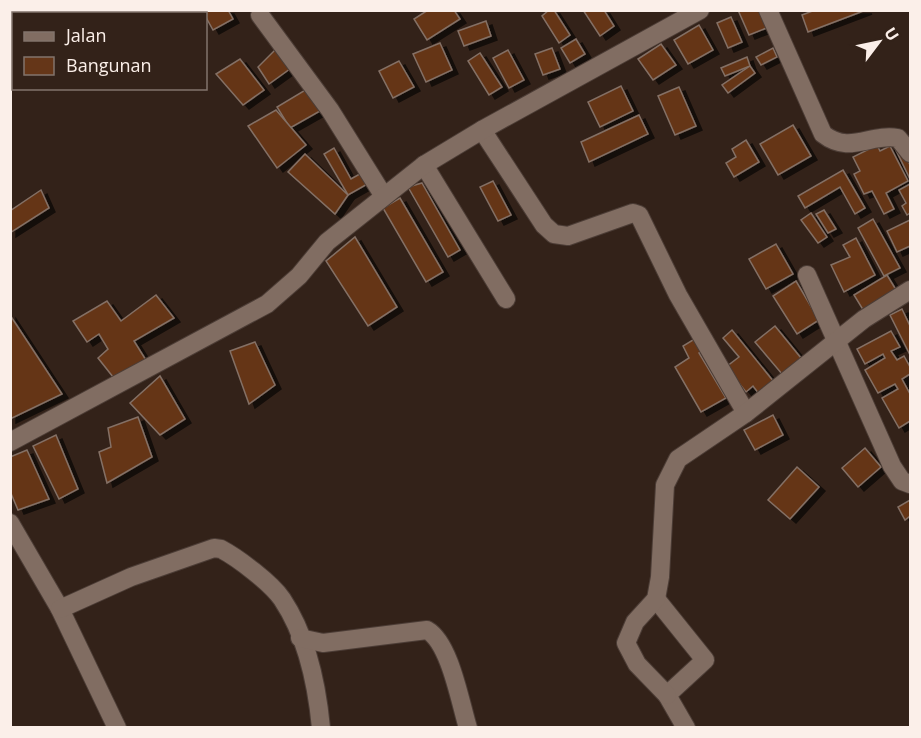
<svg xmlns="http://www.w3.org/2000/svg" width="921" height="738" font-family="'Open Sans',sans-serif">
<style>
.building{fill:#653618;stroke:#847065;stroke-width:1.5;filter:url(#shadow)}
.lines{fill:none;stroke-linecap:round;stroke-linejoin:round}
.minor-casing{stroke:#4c3d36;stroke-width:20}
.minor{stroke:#816d62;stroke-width:18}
</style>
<defs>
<filter id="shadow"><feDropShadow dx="6" dy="4" stdDeviation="0" flood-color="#0009"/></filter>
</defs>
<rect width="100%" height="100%" fill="#332219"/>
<!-- building -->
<g class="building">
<path d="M10,10H48L45,14H14V31Z"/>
<path d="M156,10H185L187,14H152Z"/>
<path d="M202,10H228L233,19L213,30Z"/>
<path d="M428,10H454L460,19L427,40L414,19Z"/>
<path d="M549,10H554L570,35L559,43L542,16Z"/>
<path d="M583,10H604L614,26L600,36Z"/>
<path d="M738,10H761L769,27L749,35Z"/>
<path d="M815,10H866L808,32L802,15Z"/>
<path d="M731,17L742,42L728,48L717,23Z"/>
<path d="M486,21L491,36L464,46L458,31Z"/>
<path d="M699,25L713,50L688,64L674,40Z"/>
<path d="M576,39L585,54L570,63L561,48Z"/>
<path d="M440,43L452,70L426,82L413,54Z"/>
<path d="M661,44L676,65L653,80L638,59Z"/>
<path d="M277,48L294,66L269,84L258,67Z"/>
<path d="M552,48L560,69L543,75L535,54Z"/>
<path d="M773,48L777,57L761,65L756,57Z"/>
<path d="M508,50L524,80L509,88L493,58Z"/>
<path d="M480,53L502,87L489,95L468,61Z"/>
<path d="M747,57L750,66L725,76L721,68Z"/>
<path d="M240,59L264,90L243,105L216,74Z"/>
<path d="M399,61L414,87L393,98L379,71Z"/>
<path d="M750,66L755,73L728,93L722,85Z"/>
<path d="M621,86L633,111L600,127L588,102Z"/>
<path d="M679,87L696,126L675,135L658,96Z"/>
<path d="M307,89L320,111L290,128L277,107Z"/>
<path d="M276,110L306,145L277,168L248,126Z"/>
<path d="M639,115L648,134L589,162L581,142Z"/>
<path d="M793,125L811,156L778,175L760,144Z"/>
<path d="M746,140L759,162L734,177L726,163L736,157L732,149Z"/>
<path d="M877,145L880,151L890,146L908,181L886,193L894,209L884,214L872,191L864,194L854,174L860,171L853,157Z"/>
<path d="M902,147L910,165V179L896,150Z"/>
<path d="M334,148L351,179L365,171L371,182L348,195L324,154Z"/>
<path d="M305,154L348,195L335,214L288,172Z"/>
<path d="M843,170L865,208L855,214L840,187L805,208L798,196Z"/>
<path d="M493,181L511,215L498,221L480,187Z"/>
<path d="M422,183L460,250L448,257L408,187Z"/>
<path d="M910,184V213L907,215L902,206L906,203L899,190Z"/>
<path d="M41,190L49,208L10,233V211Z"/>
<path d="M400,198L443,272L426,282L383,208Z"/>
<path d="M824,210L836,229L828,233L816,214Z"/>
<path d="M811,213L827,237L818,243L801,220Z"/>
<path d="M873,219L900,268L884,276L858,228Z"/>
<path d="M910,220V246L897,252L887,231Z"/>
<path d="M355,237L397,307L368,326L326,261Z"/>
<path d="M856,238L875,275L844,292L831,265L850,257L843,245Z"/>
<path d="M776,244L793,274L766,289L749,259Z"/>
<path d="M887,275L898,293L865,313L854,295Z"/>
<path d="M796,281L819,320L797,334L773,296Z"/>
<path d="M156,295L174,318L134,341L149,365L117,382L98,358L108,349L99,334L87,342L73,321L107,301L121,321Z"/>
<path d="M902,309L910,326V355L890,315Z"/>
<path d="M10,315L62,394L10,419Z"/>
<path d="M775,326L801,358L782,374L755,342Z"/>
<path d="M732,330L774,382L759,394L753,386L746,392L726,367L739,357L723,338Z"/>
<path d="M891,331L900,347L891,351L897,360L904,356L910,367V374L902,379L910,394V421L899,428L882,398L898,389L895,384L878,393L865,370L885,358L883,354L865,364L857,349Z"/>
<path d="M701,335L708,347L699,353L726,398L701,412L675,367L689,358L683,346Z"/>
<path d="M255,342L275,385L249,404L230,351Z"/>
<path d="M160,376L185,419L160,435L130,403Z"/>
<path d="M773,415L783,435L755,450L744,430Z"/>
<path d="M138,417L152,457L107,483L99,452L111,447L108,428Z"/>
<path d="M56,435L78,489L59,499L33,446Z"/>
<path d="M865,448L881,467L858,487L842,468Z"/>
<path d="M27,450L49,499L18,510L10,491V457Z"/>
<path d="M797,467L819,487L790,519L768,500Z"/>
<path d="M910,500V516L905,520L898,507Z"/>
</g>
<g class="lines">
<defs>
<g id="minor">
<path d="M768,10L823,134C850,155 870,133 898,138L910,153"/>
<path d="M260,15L330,110L383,195"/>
<path d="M482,130L544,225L554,234L568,236L633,213L639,215L678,295L746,413"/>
<path d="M424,165L506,299"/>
<path d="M807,275L892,466L902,481L910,484"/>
<path d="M10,442L267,304L299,276L327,242L424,165L482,130L700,10"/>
<path d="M10,523L60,609L117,728"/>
<path d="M656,599L705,660L667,695L686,728"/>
<path d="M60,609L131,577L214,548L221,549C238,558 271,583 282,599C306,635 317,685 321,728"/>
<path d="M300,638L323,643L427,630C450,643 460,702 468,728"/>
<path d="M667,695L637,664L626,643L635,622L656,599L660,577L665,485L678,459L746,413L864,319L910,290"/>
</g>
</defs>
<!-- minor casing -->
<use href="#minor" class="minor-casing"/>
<!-- minor -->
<use href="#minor" class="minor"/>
</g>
<!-- border -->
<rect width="921" height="738" fill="none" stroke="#fbefe9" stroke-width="24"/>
<!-- legend -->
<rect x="12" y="12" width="195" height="78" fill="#332219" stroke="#83746c" stroke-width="1.5"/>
<rect x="24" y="32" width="30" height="9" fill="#816d62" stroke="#83746c" stroke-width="1.5"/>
<text x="66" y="42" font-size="18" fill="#fbefe9">Jalan</text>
<rect x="24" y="57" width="30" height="18" fill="#653618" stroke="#83746c" stroke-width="1.5"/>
<text x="66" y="72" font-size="18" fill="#fbefe9">Bangunan</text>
<!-- north arrow -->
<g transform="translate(879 42) rotate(58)" stroke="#332219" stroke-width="4.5" paint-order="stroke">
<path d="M0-4.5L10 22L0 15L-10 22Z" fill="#fbefe9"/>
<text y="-9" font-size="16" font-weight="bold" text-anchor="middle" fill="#fbefe9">U</text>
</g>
</svg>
